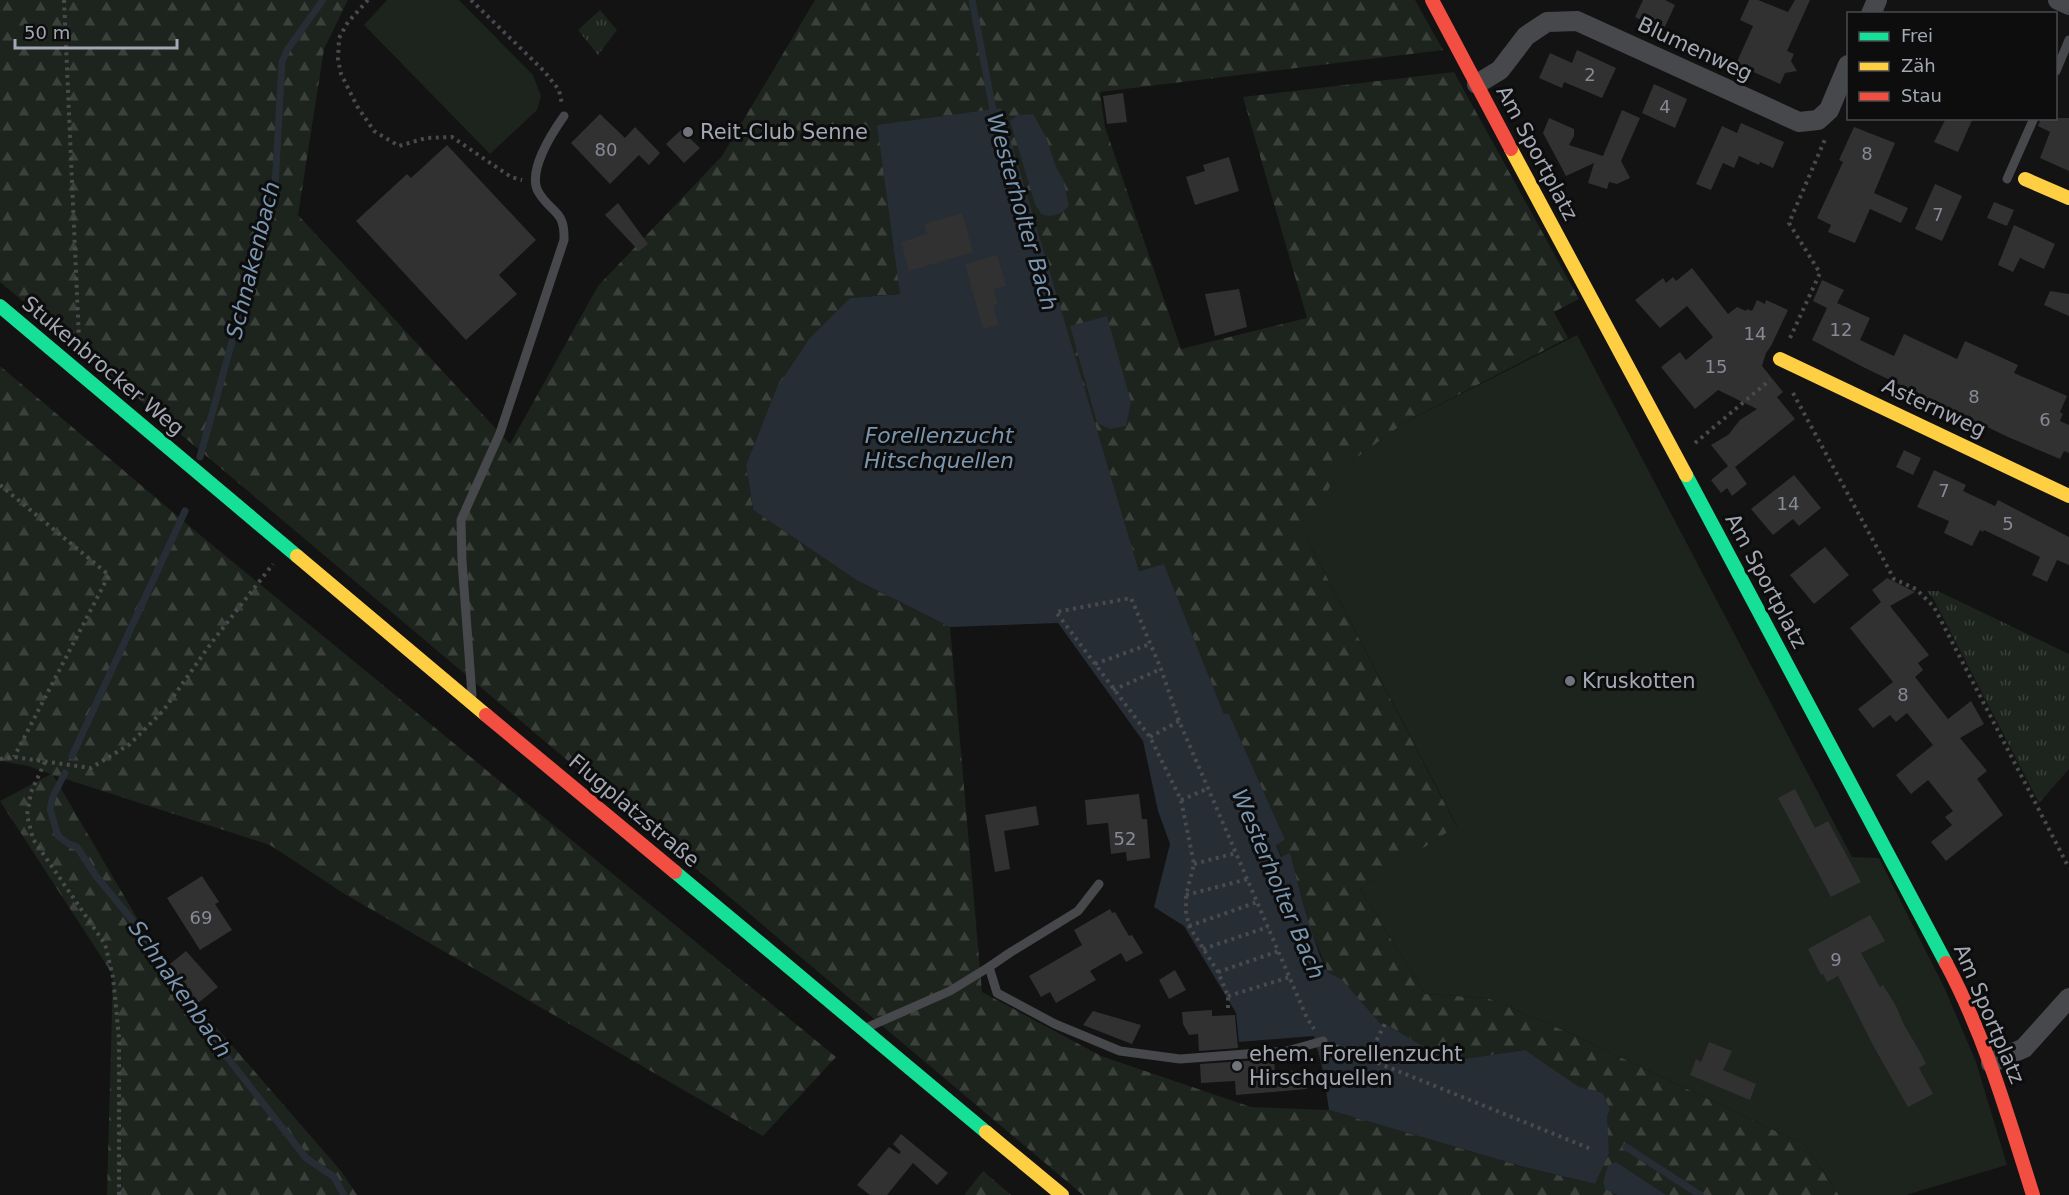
<svg xmlns="http://www.w3.org/2000/svg" width="2069" height="1195" font-family="'DejaVu Sans',sans-serif">
<style>
.grass{fill:url(#grass-tufts)}
.forest{fill:url(#forest-firs);fill-rule:evenodd}
.pitch{fill:#1d231d}
.water{fill:#262d34}
.lines{fill:none;stroke-linecap:round;stroke-linejoin:round}
.stream{stroke:#262d34;stroke-width:7}
.building{fill:#313132}
.path{stroke:#494a4d;stroke-width:4;stroke-dasharray:3 4.5;stroke-linecap:butt}
.lane{stroke:#47484b;stroke-width:9}
.street{stroke:#47484b;stroke-width:20}
.fast{stroke:#16e098;stroke-width:14}
.slow{stroke:#ffcf43;stroke-width:14}
.jam{stroke:#f24e42;stroke-width:14}
.poi-dot{fill:#71747c;stroke:#0d0d0e;stroke-width:2}
.labels{text-anchor:middle;dominant-baseline:central;stroke-width:6;stroke-linejoin:round;paint-order:stroke}
.number-label{font-size:18px;fill:#868a94}
.street-label{font-size:21px;fill:#a3a8b4;stroke:#0d0d0e}
.poi-label{font-size:21px;fill:#a3a8b4;stroke:#0d0d0e;text-anchor:start}
.water-label{font-size:22px;font-style:italic;fill:#7a96b0;stroke:#0d0d0e}
</style>
<defs>
<pattern id="grass-tufts" width="24" height="20" patternUnits="userSpaceOnUse" patternTransform="scale(1.5)"><rect width="24" height="20" fill="#1d231d"/><path d="M3 7l-1-3M5 7V3M7 7l1-3M15 17l-1-3M17 17v-4M19 17l1-3" fill="none" stroke="#3b403b"/></pattern>
<pattern id="forest-firs" width="22" height="20" patternUnits="userSpaceOnUse" patternTransform="scale(1.5)"><rect width="22" height="20" fill="#1d231d"/><path d="M5 1l3.5 6h-7zM16 11l3.5 6h-7z" fill="#3b403b"/></pattern>
</defs>
<rect width="100%" height="100%" fill="#131313"/>
<!-- grass -->
<g class="grass">
<path d="M600,10L617,30L598,55L578,30Z"/>
<path d="M1927,591H1938L2069,654V769L2039,803L1934,600Z"/>
</g>
<!-- forest -->
<g class="forest">
<path d="M0,0H348L324,49L298,215L510,444L598,286L722,156L815,0H1415L1443,50L1100,92L1105,127L1181,349L1307,318L1243,97L1454,72L1579,299L1554,312L1568,338L1404,423L1305,535L1457,827L1360,889L1425,994L1488,998L1572,1034L1805,1145L1839,1195H1083L0,282ZM1000,108L1139,571L1164,565L1328,972L1342,981L1381,1024L1387,1025L1449,1061L1525,1050L1595,1184L1528,1168L1329,1110L1251,1107L1101,1056L982,992L950,627L856,580L753,510L746,465L776,389L850,298L900,294Z"/>
<path d="M0,366L194,530L836,1057L763,1136L343,893L270,845L53,775L170,974L341,1171L357,1195H107L113,975L0,801L51,774L28,766L0,761Z"/>
<path d="M983,1171L1011,1195H964Z"/>
</g>
<!-- pitch -->
<g class="pitch">
<path d="M387,0H459L533,75L541,96L537,110L490,154L364,25Z"/>
<path d="M1577,335L1852,857L1879,858L1945,989L1976,1062L2007,1165L1906,1195H1839L1805,1145L1572,1034L1488,998L1425,994L1360,889L1457,826L1305,535L1338,471L1404,423Z"/>
</g>
<!-- water -->
<g class="water">
<path d="M1001,108L1139,571L1164,564L1224,714H1229L1285,840L1276,845L1281,857L1290,853L1304,908L1320,956L1328,972L1342,980L1381,1024L1387,1025L1449,1061L1525,1050L1579,1087L1603,1093L1610,1110L1607,1116L1609,1153L1595,1184L1528,1168L1329,1110L1323,1071L1314,1036L1239,1042L1236,1013L1184,926L1154,907L1170,844L1158,811L1143,741L1058,623L950,627L856,580L753,510L746,465L776,389L809,339L850,298L900,294L877,125Z"/>
<path d="M1033,114L1046,137L1056,167L1063,179L1069,206C1060,215 1053,218 1041,214L1035,204L1010,121L1018,115Z"/>
<path d="M1107,316L1131,402L1126,426L1110,429L1097,423L1070,326Z"/>
<path d="M1616,1162L1666,1195H1617L1605,1189L1603,1182L1608,1166Z"/>
</g>
<g class="lines">
<!-- stream -->
<g class="stream">
<path d="M972,0L994,115"/>
<path d="M200,457L275,187L282,62L287,50L323,0"/>
<path d="M72,756L185,511"/>
<path d="M65,773L53,796L50,809L58,836L69,844L77,847L96,876L133,921L144,940L164,968L180,997L306,1158L334,1177L344,1195"/>
<path d="M1626,1147L1700,1195"/>
</g>
</g>
<!-- building -->
<g class="building">
<path d="M1643,0H1665L1675,5L1663,31L1635,17Z"/>
<path d="M1749,0H1758L1788,12L1795,0H1810L1787,51L1794,54L1791,61L1797,71L1785,73L1780,84L1736,64L1753,26L1740,20Z"/>
<path d="M1577,50L1616,68L1602,98L1564,82L1562,88L1539,78L1550,53L1572,63Z"/>
<path d="M1654,84L1687,99L1675,128L1642,113Z"/>
<path d="M1123,93L1127,122L1107,124L1103,96Z"/>
<path d="M1622,110L1640,118L1621,161L1630,178L1617,184L1609,182L1607,189L1588,183L1594,163L1566,176L1543,133L1549,118L1574,129V136L1569,145L1603,156Z"/>
<path d="M600,114L625,138L635,127L660,153L649,165L639,155L610,184L571,143Z"/>
<path d="M1946,118H1973L1958,152L1934,142Z"/>
<path d="M2041,118H2069V171L2040,158L2050,132L2038,126Z"/>
<path d="M1741,123L1784,142L1773,168L1760,162L1759,165L1739,156L1734,168L1723,163L1711,190L1696,184L1722,126L1737,133Z"/>
<path d="M1854,127L1895,143L1874,193L1908,208L1901,223L1870,209L1855,243L1828,232L1831,225L1817,218L1843,162L1839,160Z"/>
<path d="M681,130L700,148L684,163L666,144Z"/>
<path d="M447,145L536,240L499,275L517,294L466,340L356,221L407,174L411,178Z"/>
<path d="M1229,157L1239,191L1195,205L1186,177L1205,171L1203,165Z"/>
<path d="M1935,184L1962,196L1942,241L1915,229Z"/>
<path d="M1994,202L2014,210L2007,226L1987,218Z"/>
<path d="M618,203L648,244L639,251L605,215Z"/>
<path d="M962,213L973,252L909,271L901,242L927,234L924,224Z"/>
<path d="M2014,225L2055,244L2044,269L2020,258L2013,272L1998,265Z"/>
<path d="M997,255L1006,286L993,289L998,304L993,305L999,325L983,329L965,264Z"/>
<path d="M1692,268L1728,314L1737,307L1746,311L1747,309L1752,311L1757,300L1765,304L1766,300L1788,310L1771,346L1766,353L1762,366L1783,392L1777,397L1795,419L1735,467L1747,484L1732,496L1727,488L1721,493L1711,480L1728,466L1711,445L1728,435L1740,420L1757,409L1718,390L1695,409L1661,367L1680,352L1686,360L1713,337L1687,306L1660,328L1635,300L1663,278L1666,283L1673,277L1676,281Z"/>
<path d="M1822,280L1844,290L1837,303L1870,318L1860,340L1894,356L1904,334L1957,359L1965,341L2018,365L2014,373L2067,396L2060,412L2063,414L2060,421L2069,425V453L2064,451L2060,459L2008,437L1863,367L1812,340L1827,308L1813,301Z"/>
<path d="M1239,289L1247,327L1215,336L1205,294Z"/>
<path d="M2050,291L2069,294V316L2044,305Z"/>
<path d="M1904,450L1921,458L1913,475L1896,467Z"/>
<path d="M1934,470L1966,485L1963,491L1995,506L1998,500L2069,537V565L2057,560L2047,582L2032,575L2040,557L2005,540L1984,530L1983,532L1980,530L1972,546L1944,533L1949,521L1917,507Z"/>
<path d="M1794,475L1821,508L1799,526L1793,519L1773,535L1751,509Z"/>
<path d="M1825,547L1849,575L1814,604L1790,575Z"/>
<path d="M1887,578L1915,592L1890,606L1929,655L1918,663L1923,670L1915,677L1948,719L1971,701L1984,724L1960,738L1987,771L1977,779L2003,815L1946,861L1931,842L1952,825L1945,817L1953,811L1928,780L1911,794L1896,775L1933,745L1907,713L1896,722L1890,715L1873,728L1858,709L1893,682L1850,628L1881,602L1872,590Z"/>
<path d="M1795,789L1815,828L1828,821L1861,882L1831,897L1778,798Z"/>
<path d="M1139,794L1142,819H1147L1150,858L1127,861L1126,852L1111,854L1108,823L1087,825L1085,800Z"/>
<path d="M1036,806L1039,825L1004,831L1010,869L995,872L985,815Z"/>
<path d="M202,876L219,902L215,904L232,930L200,950L167,898Z"/>
<path d="M1110,909L1112,913L1115,912L1129,936L1132,935L1143,953L1126,962L1121,953L1090,971L1096,980L1056,1003L1050,992L1041,997L1029,976L1082,945L1074,930Z"/>
<path d="M1870,915L1885,941L1861,953L1880,987L1883,985L1896,1006L1904,1025L1919,1050L1926,1064L1919,1068L1933,1094L1908,1107L1874,1047L1838,976L1827,982L1823,974L1821,975L1808,949Z"/>
<path d="M186,951L218,987L198,1003L173,974L176,971L170,964Z"/>
<path d="M1175,970L1186,990L1169,999L1159,980Z"/>
<path d="M1212,1010V1016L1235,1015L1238,1048L1199,1051L1198,1034L1189,1035L1183,1024L1182,1012Z"/>
<path d="M1093,1011L1141,1025L1132,1044L1083,1025Z"/>
<path d="M1709,1042L1732,1051L1723,1070L1756,1084L1750,1100L1690,1075L1696,1059L1701,1062Z"/>
<path d="M1274,1059L1275,1072L1303,1070L1307,1089L1236,1095L1235,1081L1201,1083L1200,1064Z"/>
<path d="M901,1134L948,1173L937,1185L913,1163L887,1195H870L857,1185L889,1147L899,1154L901,1152L893,1144Z"/>
</g>
<g class="lines">
<!-- path -->
<g class="path">
<path d="M64,0L79,340"/>
<path d="M368,0L348,22L339,38L338,59L341,74L357,106L374,131L399,146L426,138L452,137L511,177L522,180"/>
<path d="M471,0L544,71L559,90L562,104"/>
<path d="M1790,338L1820,273L1789,223L1826,137"/>
<path d="M1793,393L1894,579L1916,589L1934,607L2069,868"/>
<path d="M1695,443L1770,380"/>
<path d="M0,485L109,575L14,757"/>
<path d="M1095,664L1150,644"/>
<path d="M1113,690L1161,669"/>
<path d="M1150,737L1179,721"/>
<path d="M0,759L14,757L91,768L130,744L163,711L212,642L273,564"/>
<path d="M45,762L31,792L27,815L33,839L105,944L113,977L119,1038V1195"/>
<path d="M1181,800L1209,788"/>
<path d="M1194,864L1236,853"/>
<path d="M1186,895L1248,879"/>
<path d="M1189,926L1257,902"/>
<path d="M1203,949L1268,927"/>
<path d="M1218,972L1279,951"/>
<path d="M1228,996L1290,977"/>
<path d="M1228,1008V996L1218,972L1189,926L1186,912V895L1194,864L1181,800L1150,737L1056,612L1131,598L1161,669L1179,721L1307,1018L1314,1029"/>
<path d="M1336,1046L1591,1149"/>
<path d="M1366,1060L1385,1024"/>
</g>
<!-- lane -->
<g class="lane">
<path d="M2056,71L2069,40"/>
<path d="M2007,179L2034,118"/>
<path d="M472,695L462,561L461,520L500,433L564,240C565,210 552,214 539,193C526,173 552,133 564,116"/>
<path d="M989,967L997,993L1055,1024L1120,1051L1180,1059L1287,1051L1323,1041"/>
<path d="M868,1027L950,991L989,967L1011,952L1078,911L1099,884"/>
</g>
<!-- street -->
<g class="street">
<path d="M2058,0L2069,5"/>
<path d="M1871,14L1877,0"/>
<path d="M1477,84L1500,70L1526,36L1547,22L1577,21L1799,122L1818,120L1829,110L1848,65"/>
<path d="M1991,1063L2024,1048L2069,998"/>
</g>
<!-- fast -->
<g class="fast">
<path d="M0,306L297,556"/>
<path d="M1686,475L1946,963"/>
<path d="M675,872L986,1132"/>
</g>
<!-- slow -->
<g class="slow">
<path d="M1511,149L1686,475"/>
<path d="M2025,179L2069,198"/>
<path d="M1780,359L2069,496"/>
<path d="M297,556L486,715"/>
<path d="M986,1132L1062,1195"/>
</g>
<!-- jam -->
<g class="jam">
<path d="M1432,0L1511,149"/>
<path d="M486,715L675,872"/>
<path d="M1946,963C1985,1036 2008,1116 2033,1195"/>
</g>
</g>
<!-- markers -->
<g class="poi-dot">
<circle cx="688" cy="132" r="6"/>
<circle cx="1570" cy="681" r="6"/>
<circle cx="1237" cy="1066" r="6"/>
</g>
<g class="labels">
<!-- number labels -->
<g class="number-label">
<text x="1590" y="74">2</text>
<text x="1665" y="106">4</text>
<text x="606" y="149">80</text>
<text x="1867" y="153">8</text>
<text x="1938" y="214">7</text>
<text x="1841" y="329">12</text>
<text x="1755" y="333">14</text>
<text x="1716" y="366">15</text>
<text x="1974" y="396">8</text>
<text x="2045" y="419">6</text>
<text x="1944" y="490">7</text>
<text x="1788" y="503">14</text>
<text x="2008" y="523">5</text>
<text x="1903" y="694">8</text>
<text x="1125" y="838">52</text>
<text x="201" y="917">69</text>
<text x="1836" y="959">9</text>
</g>
<!-- street labels -->
<g class="street-label">
<text transform="translate(1695 49) rotate(25)">Blumenweg</text>
<text transform="translate(1537 153) rotate(62)">Am Sportplatz</text>
<text transform="translate(103 366) rotate(40)">Stukenbrocker Weg</text>
<text transform="translate(1934 408) rotate(25)">Asternweg</text>
<text transform="translate(1766 581) rotate(62)">Am Sportplatz</text>
<text transform="translate(634 811) rotate(40)">Flugplatzstraße</text>
<text transform="translate(1989 1014) rotate(67)">Am Sportplatz</text>
</g>
<!-- poi labels -->
<g class="poi-label">
<text x="700" y="132">Reit-Club Senne</text>
<text x="1582" y="681">Kruskotten</text>
<text x="1249" y="1054">ehem. Forellenzucht<tspan x="1249" dy="24">Hirschquellen</tspan></text>
</g>
<!-- water labels -->
<g class="water-label">
<text transform="translate(1022 212) rotate(74)">Westerholter Bach</text>
<text transform="translate(253 260) rotate(-76)">Schnakenbach</text>
<text x="939" y="435">Forellenzucht<tspan x="939" dy="25">Hitschquellen</tspan></text>
<text transform="translate(1278 884) rotate(67)">Westerholter Bach</text>
<text transform="translate(180 989) rotate(55)">Schnakenbach</text>
</g>
</g>
<!-- legend -->
<rect x="1847" y="12" width="210" height="108" fill="#0d0d0e" stroke="#494b50" stroke-width="1.5"/>
<rect x="1859" y="32" width="30" height="9" fill="#16e098" stroke="#494b50" stroke-width="1.5"/>
<text x="1901" y="42" font-size="18" fill="#a3a8b4">Frei</text>
<rect x="1859" y="62" width="30" height="9" fill="#ffcf43" stroke="#494b50" stroke-width="1.5"/>
<text x="1901" y="72" font-size="18" fill="#a3a8b4">Zäh</text>
<rect x="1859" y="92" width="30" height="9" fill="#f24e42" stroke="#494b50" stroke-width="1.5"/>
<text x="1901" y="102" font-size="18" fill="#a3a8b4">Stau</text>
<!-- scale -->
<path d="M15 39v9h162v-9" fill="none" stroke="#a3a8b4" stroke-width="3"/>
<text x="24" y="39" font-size="18" fill="#a3a8b4" stroke="#0d0d0e" stroke-width="4.5" paint-order="stroke">50 m</text>
</svg>
